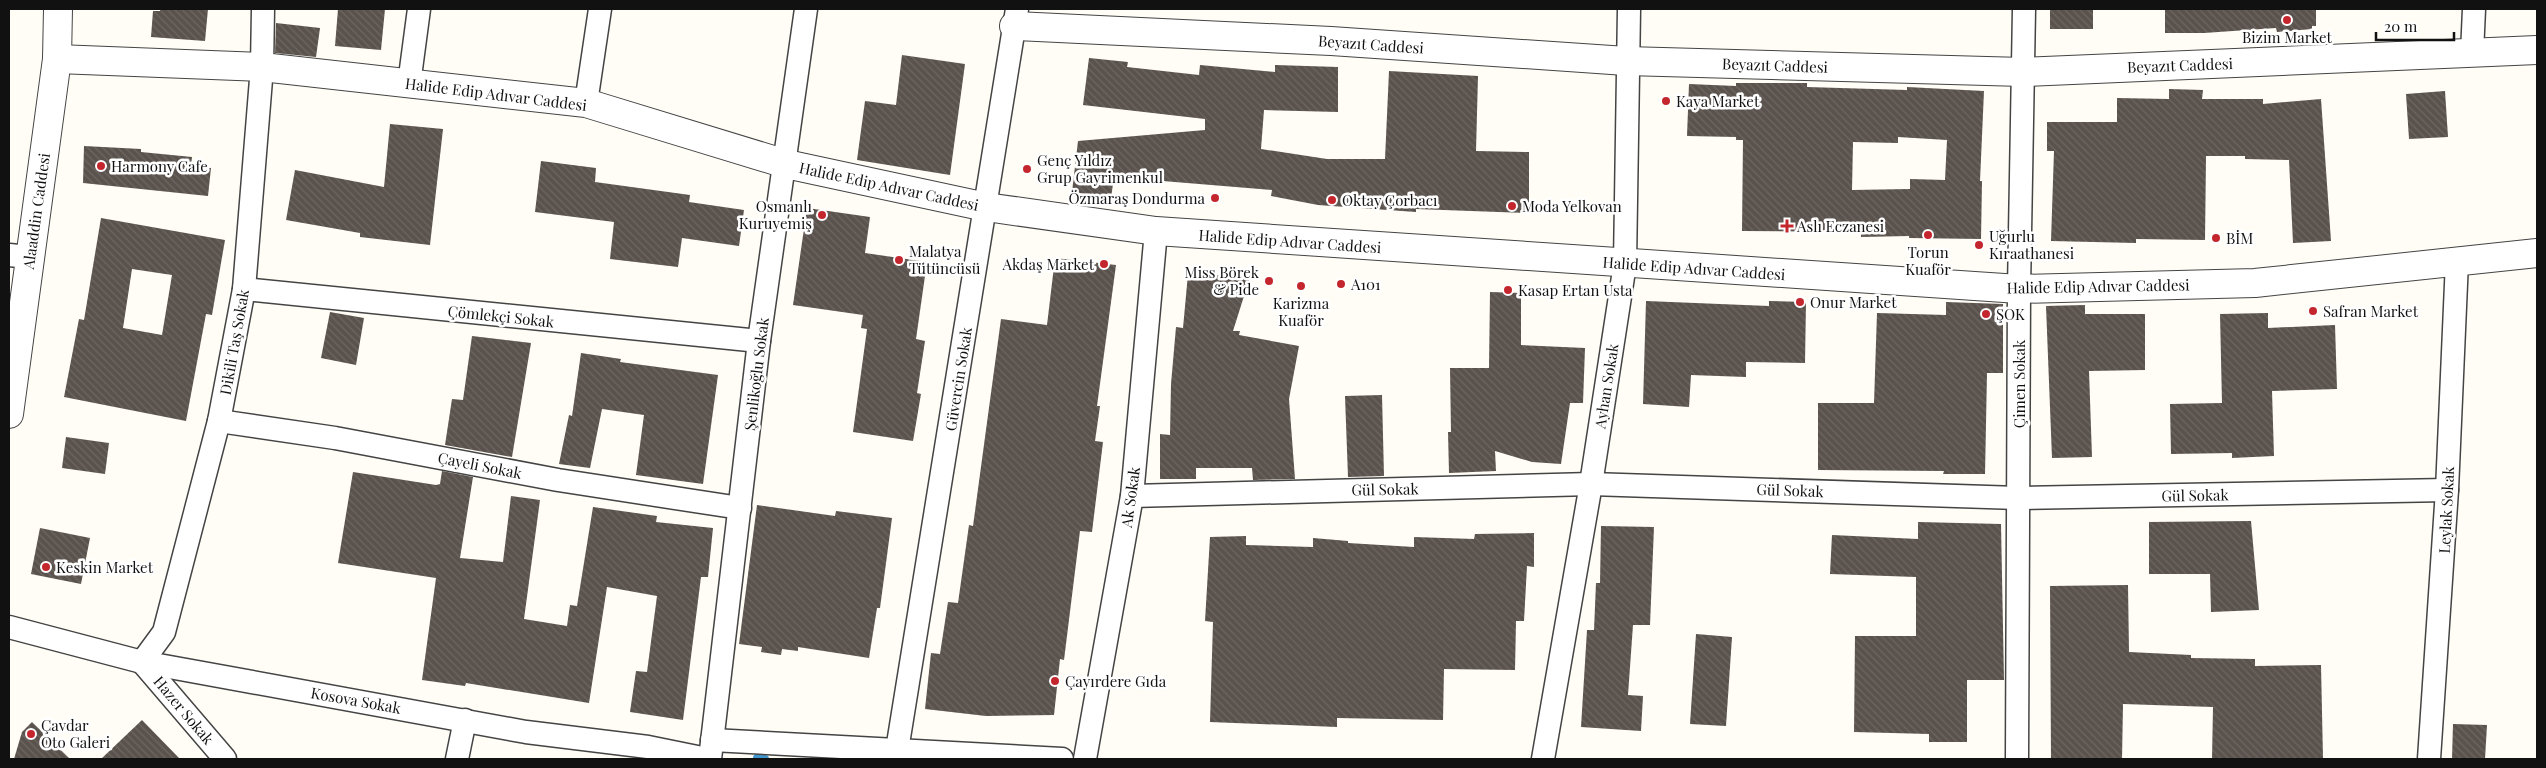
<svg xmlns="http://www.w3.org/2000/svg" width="2546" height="768" font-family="'Playfair Display',serif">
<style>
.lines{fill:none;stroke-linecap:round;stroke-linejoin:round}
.stream{stroke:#3f96cf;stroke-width:8}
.building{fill:url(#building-back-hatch);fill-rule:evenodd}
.minor-casing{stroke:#444;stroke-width:25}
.tertiary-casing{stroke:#444;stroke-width:30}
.minor{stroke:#fff;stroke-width:22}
.tertiary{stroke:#fff;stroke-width:28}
.poi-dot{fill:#c4262e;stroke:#fff;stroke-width:2}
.labels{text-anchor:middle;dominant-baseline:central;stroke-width:5;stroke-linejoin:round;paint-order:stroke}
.poi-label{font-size:15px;fill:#111;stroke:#fff;text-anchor:start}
.street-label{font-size:15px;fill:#111;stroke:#fff}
</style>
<defs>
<pattern id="building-back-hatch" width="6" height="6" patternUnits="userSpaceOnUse" patternTransform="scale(1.25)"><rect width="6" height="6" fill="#5a524d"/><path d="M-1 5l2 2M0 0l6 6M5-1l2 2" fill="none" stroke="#6d6662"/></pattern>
</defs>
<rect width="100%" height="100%" fill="#fffdf5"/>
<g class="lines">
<!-- stream -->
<path class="stream" d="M757,758L765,759"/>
</g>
<!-- building -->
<g class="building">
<path d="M160,9H208L205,41L151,37L153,11H160Z"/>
<path d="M338,9H385L381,50L335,46Z"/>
<rect x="2050" y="9" width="43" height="20"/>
<path d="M2165,9H2316V26H2312V29L2277,32L2276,28L2204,33H2165Z"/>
<path d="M276,23L320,28L316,57L275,53Z"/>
<path d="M902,55L965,64L950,175L857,160L865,101L896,105Z"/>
<path d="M1089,58L1128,62L1127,67L1199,75L1200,65L1275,72V65L1338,67V112L1264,110L1261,149L1327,159H1385L1389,71L1478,76L1476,151L1529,152V213L1416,209V212L1318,205L1271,196L1272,190L1114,177L1111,198L1072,192L1078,141L1205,130V119L1083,105Z"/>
<path d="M1736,83H1807V87L1907,90V87L1984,91L1980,181H1982L1981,239L1909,238V236L1861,237V232L1742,231L1743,140H1736V137L1687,136L1689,84L1736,86ZM1898,137L1947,140L1945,180L1910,179V189L1852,190L1853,142L1898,143Z"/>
<path d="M2169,89L2203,90L2202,99H2263V104L2321,99L2331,241L2293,243L2289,160L2245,159V156H2206L2205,240L2136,239V243L2051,241L2054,151H2047V122H2117V98L2169,99Z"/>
<path d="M2445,91L2448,137L2409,139L2406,94Z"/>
<path d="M390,124L443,129L430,245L360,237V233L286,220L295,170L384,187Z"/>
<path d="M84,146L141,149V152L192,157L191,166L211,168L208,196L83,183Z"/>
<path d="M541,161L596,168L595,182L690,195L689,202L744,210L739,246L682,238L678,267L610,259L614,222L535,212Z"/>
<path d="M807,208L870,217L865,253L927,262L916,339L925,341L917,393L921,394L913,441L853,432L867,329L861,328L863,315L793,305Z"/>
<path d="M101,218L225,240L212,315L206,314L186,421L64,397L79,319L84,320ZM132,269L172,275L162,335L123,328Z"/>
<path d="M1055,258L1116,265L1097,406H1100L1095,441L1103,442L1092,532L1080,531L1064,660L1060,659L1054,715L986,716L925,709L931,653L940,654L948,602L958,603L969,525L973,526L1001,319L1047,325Z"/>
<path d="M1188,274L1250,277L1233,331H1240L1239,335L1299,346L1289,399L1295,479L1253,480L1252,468H1196V479H1160V434L1170,435L1171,384L1176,327L1183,328Z"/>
<path d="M1490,292L1521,293V345L1585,348L1583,403H1570L1561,464L1532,462L1495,451L1496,471L1449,473L1448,432H1451L1450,368H1489Z"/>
<path d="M1646,301L1769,306V301L1806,302L1805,363L1746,362V377L1691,375L1689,407L1643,404Z"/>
<path d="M1946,302L2003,304V373H1987L1985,474H1943L1944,471L1818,470V403H1874L1877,313L1946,315Z"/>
<path d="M2085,305V314H2145V370L2089,371L2092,457L2052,458L2046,306Z"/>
<path d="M330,312L364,318L356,365L321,358Z"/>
<path d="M2268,313V328L2335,325L2337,389L2272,391L2274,456L2232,458V453L2171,454L2170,404L2222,403L2220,314Z"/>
<path d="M472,336L531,343L512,457L445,445L452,399L463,400Z"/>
<path d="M581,353L621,359L620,362L718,375L703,484L636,475L644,415L602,409L590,468L559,464L569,415L572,416Z"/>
<path d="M1382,395L1384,476L1348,477L1345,396Z"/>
<path d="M66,437L109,443L105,474L62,468Z"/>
<path d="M442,471L473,477L460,558L503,562L511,496L540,500L524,619L567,626L570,605L577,606L593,507L657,516L656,522L713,528L708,577H701L683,720L630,712L636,671L647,672L657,596L607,587L589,703L466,683L465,686L422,680L436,578L338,563L353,472L436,485L440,484Z"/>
<path d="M757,505L835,516L836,511L892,518L880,608H877L869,658L798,647V651L782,649L781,655L761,652L762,647L739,644Z"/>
<path d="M2251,521L2259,610L2211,612L2210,574H2149V522Z"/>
<path d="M1918,522L2001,524L2004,680H1967V742H1929V734L1854,732L1855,636H1916V577L1830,574L1832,535L1918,539Z"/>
<path d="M1601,526L1654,527L1650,625H1633L1628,695L1643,696L1641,731L1581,727L1587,630H1594L1596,583H1600Z"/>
<path d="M40,528L90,538L81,584L31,574Z"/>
<path d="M1534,533V567L1527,566L1524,621H1516L1515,670L1444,669L1443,720L1337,718V727L1210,722L1213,622L1205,621L1210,537L1246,536V545L1313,547V538L1348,541V543L1414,547V537L1474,539L1475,534Z"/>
<path d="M2128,585L2129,652L2191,655V658L2255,659V666L2321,665L2323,759H2212L2213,707L2123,704L2122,759H2051L2050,586Z"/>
<path d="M1696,634L1732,637L1726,726L1690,724Z"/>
<path d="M142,720L180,759H101Z"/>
<path d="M32,722L70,759H14L22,732Z"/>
<path d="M2453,724L2487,725L2485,759H2452Z"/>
</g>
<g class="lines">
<defs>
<g id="minor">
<path d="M2472,53L2474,9"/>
<path d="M409,84L419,9"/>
<path d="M586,103L600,9"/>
<path d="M9,255L29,257"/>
<path d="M244,289L759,341"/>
<path d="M219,421L335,438L558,480L740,508"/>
<path d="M1132,496L1591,484L2018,498L2447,490"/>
<path d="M9,627L142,662L526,732L648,747L707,759"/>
<path d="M712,740L1062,759"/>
<path d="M897,750L1017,9"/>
<path d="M225,759L142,662L164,632L219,421L244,289L262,67L263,9"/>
<path d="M457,759L465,720"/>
<path d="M710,759L759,341L806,9"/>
<path d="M1085,759L1132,496L1156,231"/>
<path d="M1543,759L1591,484L1625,264L1629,9"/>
<path d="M2017,759L2019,289L2024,9"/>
<path d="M2429,759L2447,490L2457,261"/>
</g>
<g id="tertiary">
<path d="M1014,26L1331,41L1626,61L2023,72L2537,50"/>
<path d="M57,59L262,67L586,103L786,164L986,207L1156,231L2019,289L2255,283L2537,253"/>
<path d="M9,414L57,59L58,9"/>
</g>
</defs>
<!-- minor casing -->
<use href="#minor" class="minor-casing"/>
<!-- tertiary casing -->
<use href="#tertiary" class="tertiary-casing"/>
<!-- minor -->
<use href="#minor" class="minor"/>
<!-- tertiary -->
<use href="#tertiary" class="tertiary"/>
</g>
<!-- markers -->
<g class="poi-dot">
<circle cx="2287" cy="20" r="5"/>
<circle cx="1666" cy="101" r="5"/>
<circle cx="101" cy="166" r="5"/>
<circle cx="1027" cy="169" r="5"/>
<circle cx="1215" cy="198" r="5"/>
<circle cx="1332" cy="200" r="5"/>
<circle cx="1512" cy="206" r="5"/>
<circle cx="822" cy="215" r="5"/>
<path d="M1784.5 218.5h5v5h5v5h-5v5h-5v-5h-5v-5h5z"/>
<circle cx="1928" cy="235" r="5"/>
<circle cx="2216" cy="238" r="5"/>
<circle cx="1979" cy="245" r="5"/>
<circle cx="899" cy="260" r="5"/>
<circle cx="1104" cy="264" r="5"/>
<circle cx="1269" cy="281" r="5"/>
<circle cx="1341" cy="284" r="5"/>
<circle cx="1301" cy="286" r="5"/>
<circle cx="1508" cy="290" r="5"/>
<circle cx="1800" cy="302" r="5"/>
<circle cx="2313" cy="311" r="5"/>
<circle cx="1986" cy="314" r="5"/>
<circle cx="46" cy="567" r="5"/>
<circle cx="1055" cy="681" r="5"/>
<circle cx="31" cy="734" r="5"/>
</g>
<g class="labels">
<!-- poi labels -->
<g class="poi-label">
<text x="2287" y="37" text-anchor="middle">Bizim Market</text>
<text x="1676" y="101">Kaya Market</text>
<text x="1037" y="160">Genç Yıldız<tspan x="1037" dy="17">Grup Gayrimenkul</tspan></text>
<text x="111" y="166">Harmony Cafe</text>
<text x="1205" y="198" text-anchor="end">Özmaraş Dondurma</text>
<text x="1342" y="200">Oktay Çorbacı</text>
<text x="812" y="206" text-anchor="end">Osmanlı<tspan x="812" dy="17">Kuruyemiş</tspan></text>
<text x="1522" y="206">Moda Yelkovan</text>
<text x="1797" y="226">Aslı Eczanesi</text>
<text x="1989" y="236">Uğurlu<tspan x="1989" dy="17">Kıraathanesi</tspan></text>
<text x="2226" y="238">BİM</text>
<text x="909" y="251">Malatya<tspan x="909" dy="17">Tütüncüsü</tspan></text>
<text x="1928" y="252" text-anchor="middle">Torun<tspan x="1928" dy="17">Kuaför</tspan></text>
<text x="1094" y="264" text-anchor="end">Akdaş Market</text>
<text x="1259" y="272" text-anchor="end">Miss Börek<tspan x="1259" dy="17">&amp; Pide</tspan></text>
<text x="1351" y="284">A101</text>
<text x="1518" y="290">Kasap Ertan Usta</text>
<text x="1810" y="302">Onur Market</text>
<text x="1301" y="303" text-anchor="middle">Karizma<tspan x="1301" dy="17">Kuaför</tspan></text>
<text x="2323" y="311">Safran Market</text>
<text x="1996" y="314">ŞOK</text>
<text x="56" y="567">Keskin Market</text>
<text x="1065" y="681">Çayırdere Gıda</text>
<text x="41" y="725">Çavdar<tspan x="41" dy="17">Oto Galeri</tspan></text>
</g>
<!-- street labels -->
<g class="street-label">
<text transform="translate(1371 44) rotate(4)">Beyazıt Caddesi</text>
<text transform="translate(1775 65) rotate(2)">Beyazıt Caddesi</text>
<text transform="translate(2180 65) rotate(-2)">Beyazıt Caddesi</text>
<text transform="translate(496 94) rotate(7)">Halide Edip Adıvar Caddesi</text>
<text transform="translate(889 186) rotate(12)">Halide Edip Adıvar Caddesi</text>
<text transform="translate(36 211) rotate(-82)">Alaaddin Caddesi</text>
<text transform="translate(1290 241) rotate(4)">Halide Edip Adıvar Caddesi</text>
<text transform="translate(1694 268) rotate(4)">Halide Edip Adıvar Caddesi</text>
<text transform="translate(2098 286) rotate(-1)">Halide Edip Adıvar Caddesi</text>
<text transform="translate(501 316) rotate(6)">Çömlekçi Sokak</text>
<text transform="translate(234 342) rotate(-80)">Dikili Taş Sokak</text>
<text transform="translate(756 374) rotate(-83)">Şenlikoğlu Sokak</text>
<text transform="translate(958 379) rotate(-81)">Güvercin Sokak</text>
<text transform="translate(2019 384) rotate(-90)">Çimen Sokak</text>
<text transform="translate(1606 386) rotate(-81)">Ayhan Sokak</text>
<text transform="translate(480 465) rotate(11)">Çayeli Sokak</text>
<text transform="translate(1385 489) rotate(-1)">Gül Sokak</text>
<text transform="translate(1790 490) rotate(2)">Gül Sokak</text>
<text transform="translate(2195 495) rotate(-1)">Gül Sokak</text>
<text transform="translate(1130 497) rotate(-82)">Ak Sokak</text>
<text transform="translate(2446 510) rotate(-87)">Leylak Sokak</text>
<text transform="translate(356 700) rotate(10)">Kosova Sokak</text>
<text transform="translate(184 710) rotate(50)">Hazer Sokak</text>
</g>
</g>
<!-- border -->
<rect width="2546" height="768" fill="none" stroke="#111111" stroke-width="20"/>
<!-- scale -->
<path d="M2376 32v8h78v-8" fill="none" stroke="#111111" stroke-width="2.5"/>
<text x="2384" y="32" font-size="15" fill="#111111" stroke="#ffffff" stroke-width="4" paint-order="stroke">20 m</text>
</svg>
